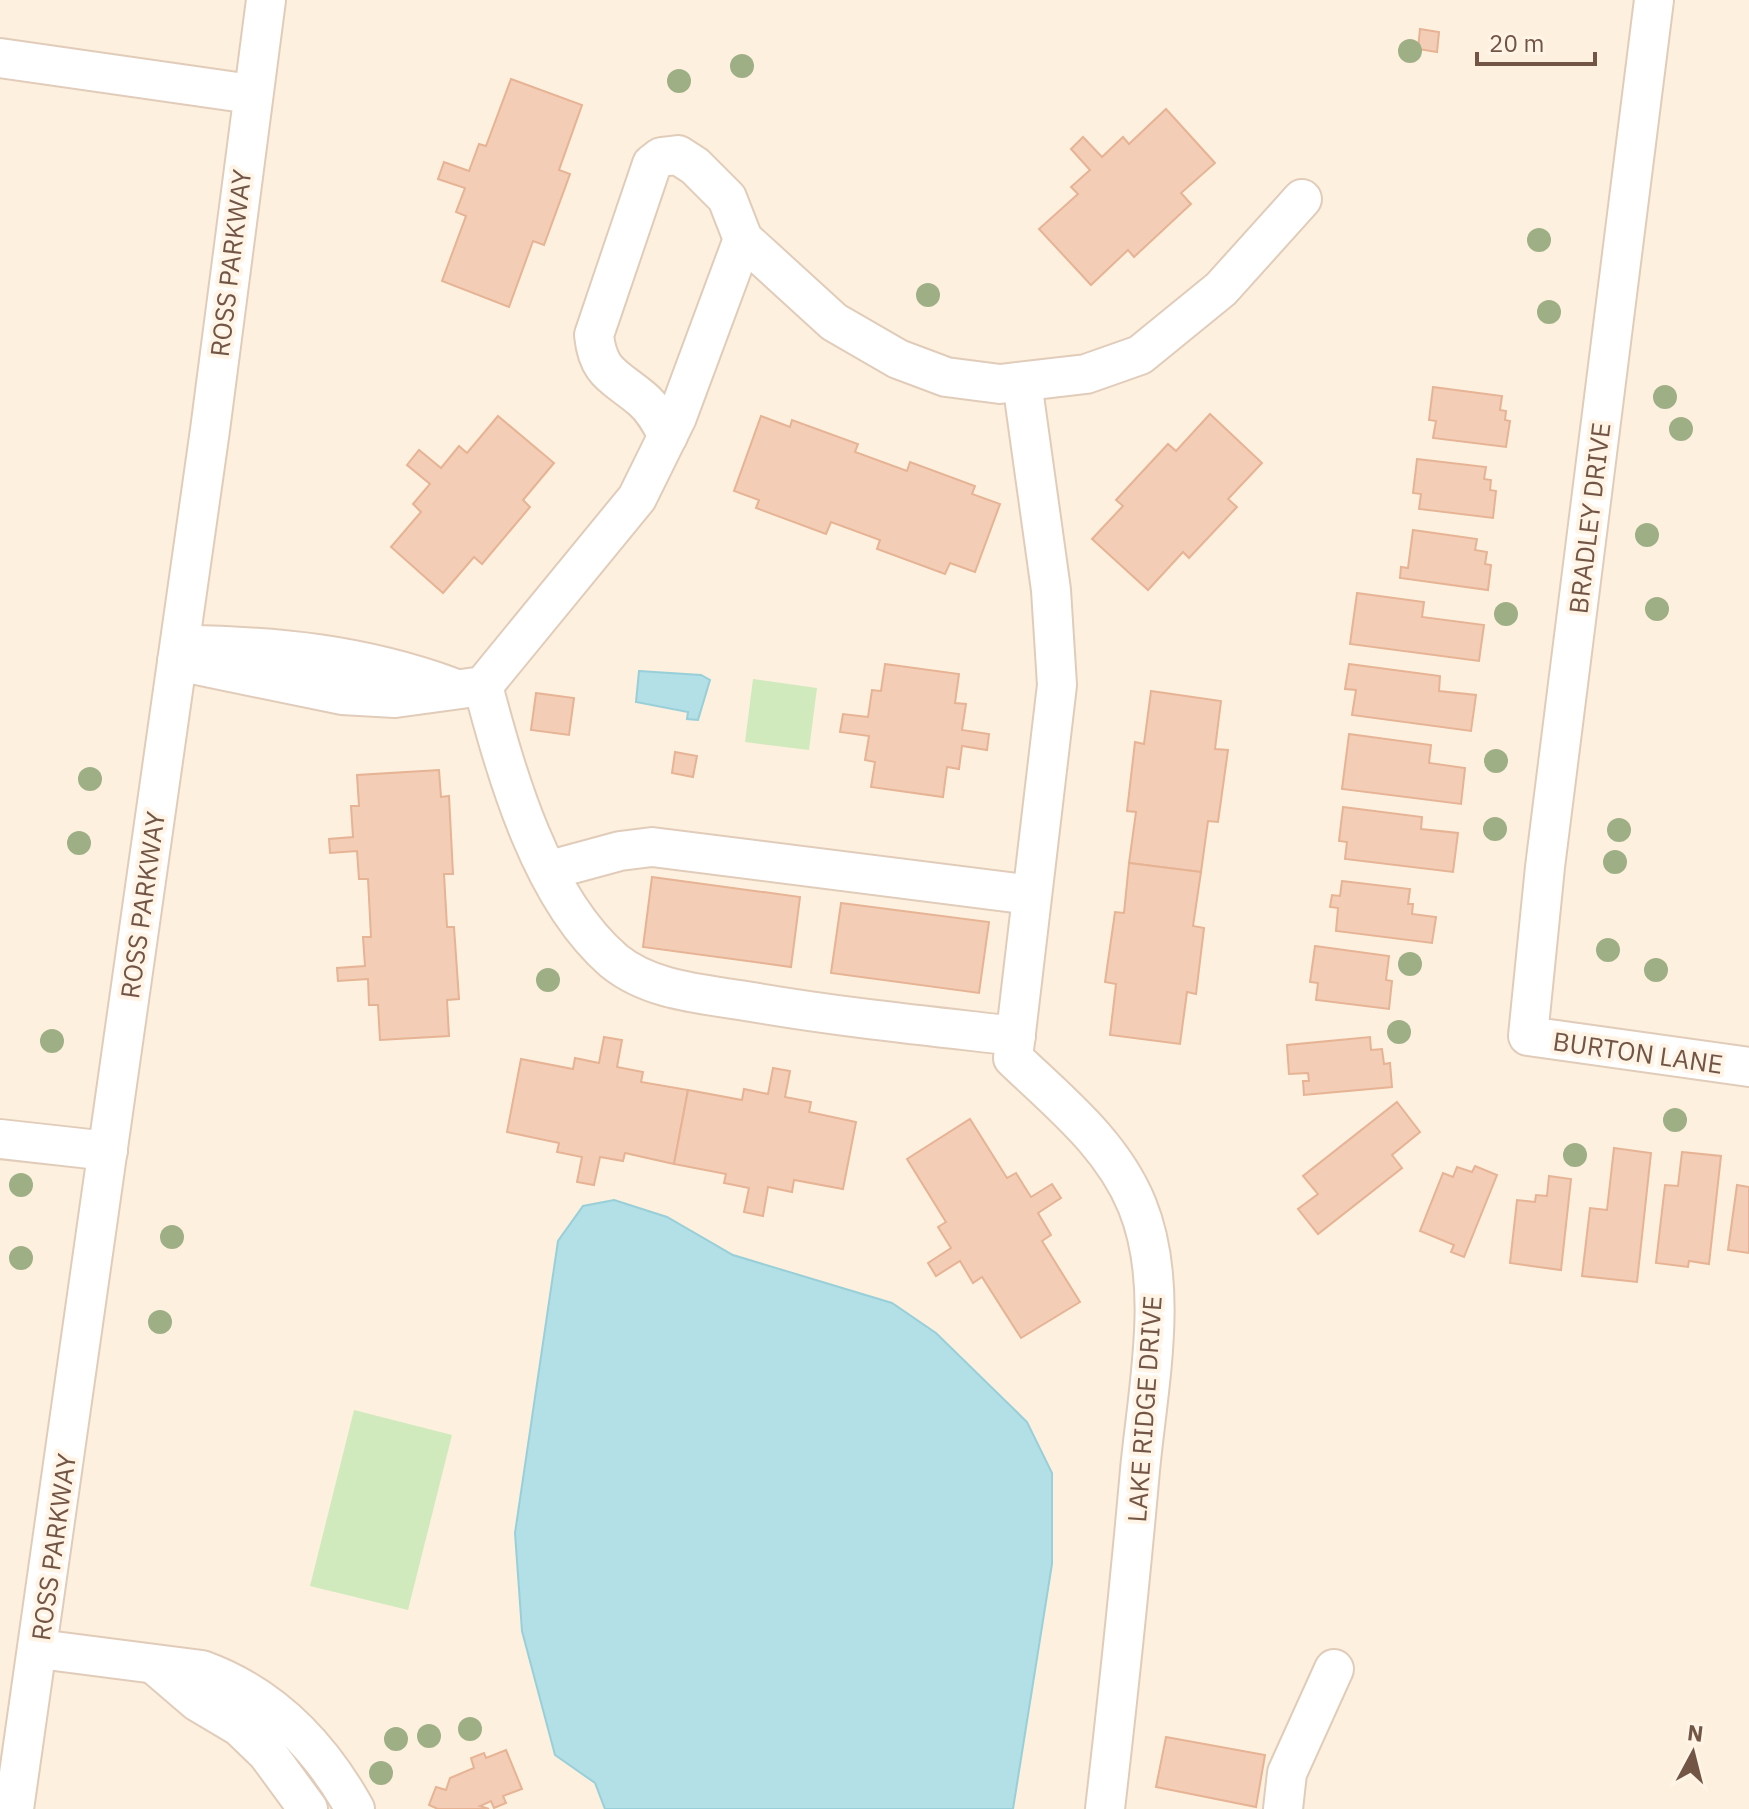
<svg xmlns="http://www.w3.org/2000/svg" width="1749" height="1809" font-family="'IBM Plex Sans',sans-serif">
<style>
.green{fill:#d0eabd}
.water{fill:#b3dfe6;stroke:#99cfd8;stroke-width:2}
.building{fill:#f3cdb5;stroke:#e6b395;stroke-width:2}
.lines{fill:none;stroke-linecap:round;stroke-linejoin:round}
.minor-casing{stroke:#e1ccba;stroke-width:42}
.minor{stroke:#fff;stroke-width:38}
.tree{fill:#9eaf86}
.labels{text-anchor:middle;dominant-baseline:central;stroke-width:8;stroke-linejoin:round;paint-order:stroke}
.street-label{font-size:26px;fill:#735546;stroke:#fff4e5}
</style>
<rect width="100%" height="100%" fill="#fdf0de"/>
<!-- green -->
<g class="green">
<path d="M753,679L817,688L809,750L745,742Z"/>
<path d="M354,1410L452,1435L408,1610L310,1586Z"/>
</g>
<!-- water -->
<g class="water">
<path d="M639,671L701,675L710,680L698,720L687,719L688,712L636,702Z"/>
<path d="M614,1200L667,1217L733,1255L892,1303L936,1333L1027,1422L1052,1473V1564L1013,1809H605L595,1783L555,1755L522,1631L515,1533L558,1241L583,1206Z"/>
</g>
<!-- building -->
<g class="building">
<path d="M1420,29L1439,32L1437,52L1418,49Z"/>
<path d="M511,79L582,105L559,170L570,174L544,245L533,241L509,307L442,281L466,216L456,212L465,188L438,179L444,162L469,171L479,144L486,146Z"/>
<path d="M1166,109L1215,163L1181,193L1191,204L1134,257L1128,250L1091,285L1039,229L1078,194L1071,187L1090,170L1071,149L1083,137L1102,157L1123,137L1129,144Z"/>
<path d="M1433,387L1502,396L1500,410L1506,411L1505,420L1510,421L1506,447L1433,438L1436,421L1429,420Z"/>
<path d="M1210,414L1262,463L1228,499L1237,507L1189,558L1183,552L1148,590L1092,539L1123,506L1116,500L1168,444L1176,451Z"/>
<path d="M498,416L554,463L523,500L530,507L482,564L474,557L443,593L391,547L421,512L413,504L430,484L407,465L419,450L441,468L459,446L467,453Z"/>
<path d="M761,416L790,427L792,420L858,444L855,452L907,471L910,462L975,486L972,494L1000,504L975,572L950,563L945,574L877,549L880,540L831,522L826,534L756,508L759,500L734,491Z"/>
<path d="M1417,459L1486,467L1484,479L1491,480L1490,490L1496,491L1493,518L1419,509L1421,494L1413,493Z"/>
<path d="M1413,530L1477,539L1475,550L1487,552L1485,564L1491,565L1488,590L1400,578L1401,567L1408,568Z"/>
<path d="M1357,593L1424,602L1422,617L1484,625L1479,661L1350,644Z"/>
<path d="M885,664L959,674L955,703L966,704L962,730L989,734L987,750L962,746L959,769L947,767L943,797L871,787L875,762L865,760L869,736L840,732L843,714L868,717L872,690L881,691Z"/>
<path d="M1349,664L1440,676L1439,691L1476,695L1471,731L1352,715L1356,690L1345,689Z"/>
<path d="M1151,691L1221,701L1215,749L1228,750L1218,822L1208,821L1201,872L1129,863L1136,812L1127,811L1135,742L1144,744Z"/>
<path d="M536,693L574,698L569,735L531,730Z"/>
<path d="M1349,734L1431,745L1429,763L1465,768L1461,804L1342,789Z"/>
<path d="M675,752L697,756L693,777L672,773Z"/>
<path d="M439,770L441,797L449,796L453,874H444L447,927H454L459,999L447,1000L449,1036L380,1040L378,1005H369L368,979L338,981L337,968L365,966L363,937H371L368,879H359L357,851L330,853L329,839L353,837L351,806H359L357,775Z"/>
<path d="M1343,807L1422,817L1421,829L1458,833L1453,872L1345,859L1347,842L1339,841Z"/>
<path d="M1129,863L1201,872L1193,926L1204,928L1196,994L1187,992L1180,1044L1110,1035L1116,984L1105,982L1115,912L1124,913Z"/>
<path d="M652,877L800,897L791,967L643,947Z"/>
<path d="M1342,881L1410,889L1408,904H1413L1412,914L1436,917L1432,943L1336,931L1338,908L1330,907L1332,895L1340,896Z"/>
<path d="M841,903L989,922L979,993L831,973Z"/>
<path d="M1315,946L1389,956L1386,980L1392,981L1389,1009L1316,1000L1318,983L1310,982Z"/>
<path d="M604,1037L622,1040L617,1067L643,1072L641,1082L688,1090L674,1164L625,1153L623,1161L600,1157L594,1185L577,1182L582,1157L557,1152L559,1143L507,1132L521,1059L573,1069L575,1058L599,1063Z"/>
<path d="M1370,1037L1371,1050L1382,1049L1384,1064L1390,1063L1392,1087L1304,1095L1303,1081H1309L1308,1073L1289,1074L1287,1045Z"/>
<path d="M773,1068L790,1071L785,1097L811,1102L809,1112L856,1122L843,1189L794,1180L792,1192L768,1187L763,1216L744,1212L749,1188L724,1183L726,1174L674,1164L688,1090L742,1100L744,1089L768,1094Z"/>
<path d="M1397,1102L1420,1132L1392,1155L1402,1168L1318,1234L1298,1209L1318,1194L1303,1176Z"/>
<path d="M970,1119L1007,1178L1016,1173L1031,1197L1052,1184L1061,1198L1038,1213L1051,1235L1042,1241L1080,1302L1021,1338L982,1277L973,1283L960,1261L936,1276L928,1263L951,1248L938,1227L946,1222L907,1159Z"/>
<path d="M1614,1148L1651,1153L1637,1282L1582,1276L1590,1208L1607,1210Z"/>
<path d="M1682,1152L1721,1156L1709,1264L1689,1261L1688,1267L1656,1263L1665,1185L1678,1186Z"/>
<path d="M1475,1166L1497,1175L1464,1257L1451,1252L1454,1245L1420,1231L1443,1173L1453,1177L1457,1167L1472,1172Z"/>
<path d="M1549,1176L1571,1179L1561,1270L1510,1263L1517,1200L1535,1202L1536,1195L1547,1196Z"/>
<path d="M1737,1185L1749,1187V1253L1728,1250Z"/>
<path d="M1166,1737L1265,1755L1256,1807L1156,1787Z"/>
<path d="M506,1750L522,1789L503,1796L506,1803L494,1808L491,1801L480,1806L489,1809H438L429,1805L436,1787L446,1790L450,1778L474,1768L471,1758L484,1753L486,1758Z"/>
</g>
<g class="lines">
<defs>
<g id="minor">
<path d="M1654,0L1545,867L1528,1036L1749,1067"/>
<path d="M0,58L251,94"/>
<path d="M1022,382L1051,590L1057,685L1013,1058C1060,1103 1112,1144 1137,1205C1170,1286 1148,1386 1140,1470C1130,1583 1118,1696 1105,1809"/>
<path d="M668,436C661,423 654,409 642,399C615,376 598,374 594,335L652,164L661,157L678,155L695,166L727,198L743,239L834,322L898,359L946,377L1000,384L1086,374L1140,355L1221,289L1302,199"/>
<path d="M185,645C278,646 363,655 451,687"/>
<path d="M177,661L342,695L395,698L483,686L637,498L677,417L743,239"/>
<path d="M483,686C507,776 541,898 614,961C652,992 706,994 752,1002C839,1017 928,1026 1016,1036"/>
<path d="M550,870L620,851L652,847L1032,895"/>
<path d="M0,1139L108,1151"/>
<path d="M39,1649L202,1670C271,1695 320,1746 355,1809"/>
<path d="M156,1666L198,1702L240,1727L267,1753L308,1809"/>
<path d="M14,1809L210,430L266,0"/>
<path d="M1283,1809L1287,1773L1334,1669"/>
</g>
</defs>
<!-- minor casing -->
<use href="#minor" class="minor-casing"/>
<!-- minor -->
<use href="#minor" class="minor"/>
</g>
<!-- trees -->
<g class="tree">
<circle cx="1410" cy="51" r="12"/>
<circle cx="742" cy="66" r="12"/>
<circle cx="679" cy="81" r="12"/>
<circle cx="1539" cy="240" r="12"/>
<circle cx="928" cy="295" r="12"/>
<circle cx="1549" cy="312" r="12"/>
<circle cx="1665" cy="397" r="12"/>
<circle cx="1681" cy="429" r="12"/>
<circle cx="1647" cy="535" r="12"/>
<circle cx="1657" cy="609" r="12"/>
<circle cx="1506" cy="614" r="12"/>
<circle cx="1496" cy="761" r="12"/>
<circle cx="90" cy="779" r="12"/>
<circle cx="1495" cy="829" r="12"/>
<circle cx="1619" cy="830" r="12"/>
<circle cx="79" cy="843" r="12"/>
<circle cx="1615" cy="862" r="12"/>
<circle cx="1608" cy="950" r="12"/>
<circle cx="1410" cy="964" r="12"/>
<circle cx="1656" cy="970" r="12"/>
<circle cx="548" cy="980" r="12"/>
<circle cx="1399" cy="1032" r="12"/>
<circle cx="52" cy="1041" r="12"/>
<circle cx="1675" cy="1120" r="12"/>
<circle cx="1575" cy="1155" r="12"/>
<circle cx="21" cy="1185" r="12"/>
<circle cx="172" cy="1237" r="12"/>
<circle cx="21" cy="1258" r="12"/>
<circle cx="160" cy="1322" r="12"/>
<circle cx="470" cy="1729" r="12"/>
<circle cx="429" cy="1736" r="12"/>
<circle cx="396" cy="1739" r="12"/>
<circle cx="381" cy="1773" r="12"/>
</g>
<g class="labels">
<!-- street labels -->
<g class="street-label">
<text transform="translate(230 263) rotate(-83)">ROSS PARKWAY</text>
<text transform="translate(1589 518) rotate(-83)">BRADLEY DRIVE</text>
<text transform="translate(142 905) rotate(-82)">ROSS PARKWAY</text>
<text transform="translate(1638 1052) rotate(8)">BURTON LANE</text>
<text transform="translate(1144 1409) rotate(-86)">LAKE RIDGE DRIVE</text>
<text transform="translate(53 1547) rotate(-82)">ROSS PARKWAY</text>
</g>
</g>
<!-- north arrow -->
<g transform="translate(1693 1753) rotate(7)" stroke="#fff4e5" stroke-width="6" paint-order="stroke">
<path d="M0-6L14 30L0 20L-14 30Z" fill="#735546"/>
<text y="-12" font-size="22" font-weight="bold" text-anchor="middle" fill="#735546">N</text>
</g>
<!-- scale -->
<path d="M1477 52v12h118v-12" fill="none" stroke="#735546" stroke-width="4"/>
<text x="1489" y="52" font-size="24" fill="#735546" stroke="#fff4e5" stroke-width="6" paint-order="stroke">20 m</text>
</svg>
